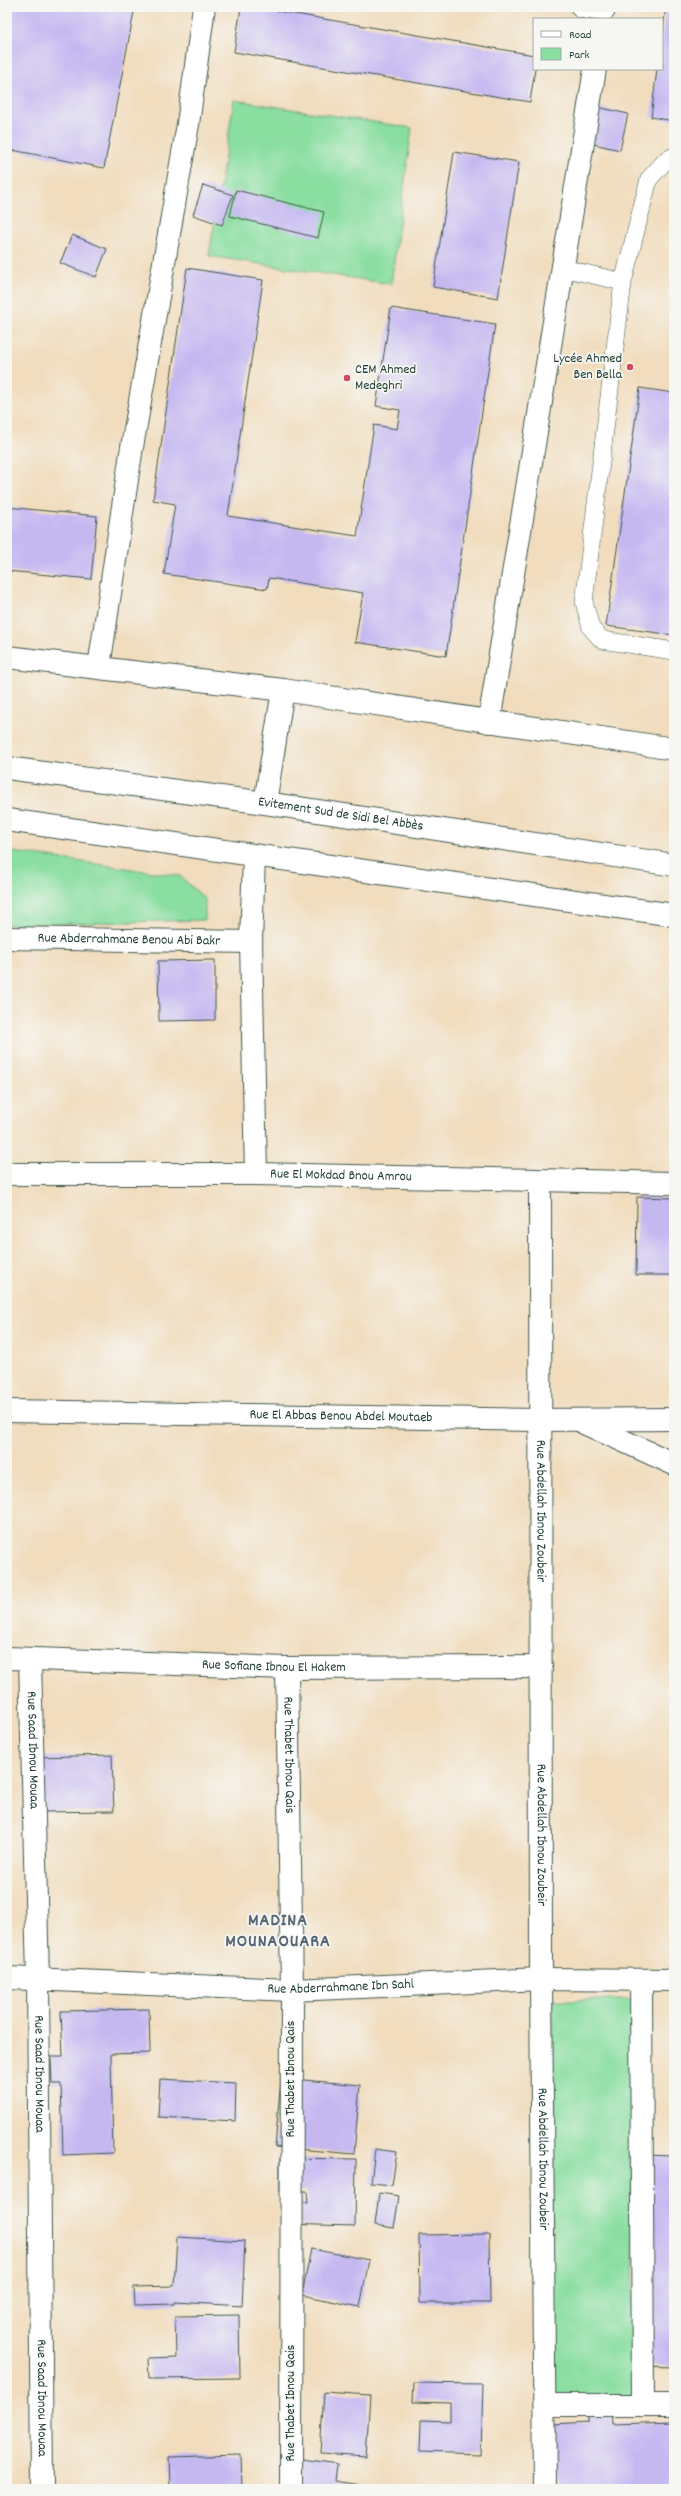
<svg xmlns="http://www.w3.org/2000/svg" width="681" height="2496" font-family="Dekko,sans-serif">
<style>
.green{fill:#89dea0;stroke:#548e6a}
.building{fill:#c5b8f1}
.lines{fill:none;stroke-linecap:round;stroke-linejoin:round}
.lane-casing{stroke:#3e5549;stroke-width:18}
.street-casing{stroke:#3e5549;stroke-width:24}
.highway-casing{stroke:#3e5549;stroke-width:24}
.lane{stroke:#fff;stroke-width:17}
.street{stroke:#fff;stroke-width:22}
.highway{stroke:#fff;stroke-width:22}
.poi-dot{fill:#d1495b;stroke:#f6f6f2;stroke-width:1.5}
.labels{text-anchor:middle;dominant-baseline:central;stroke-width:3.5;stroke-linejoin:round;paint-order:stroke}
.poi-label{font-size:14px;fill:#1f3d34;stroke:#f6f6f2;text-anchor:end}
.street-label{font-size:14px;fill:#1f3d34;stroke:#f6f6f2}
.district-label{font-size:18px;font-weight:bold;letter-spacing:1px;fill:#596876;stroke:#f6f6f2}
</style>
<rect width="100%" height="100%" fill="#f6f6f2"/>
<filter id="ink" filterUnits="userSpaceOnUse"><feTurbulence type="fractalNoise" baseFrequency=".025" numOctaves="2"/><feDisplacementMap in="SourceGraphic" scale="8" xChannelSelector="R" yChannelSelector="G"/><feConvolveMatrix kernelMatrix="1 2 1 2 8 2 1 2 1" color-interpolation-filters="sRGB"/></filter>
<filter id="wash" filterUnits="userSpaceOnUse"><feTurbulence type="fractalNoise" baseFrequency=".012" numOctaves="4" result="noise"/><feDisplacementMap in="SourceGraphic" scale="16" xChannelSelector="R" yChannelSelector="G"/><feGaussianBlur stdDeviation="0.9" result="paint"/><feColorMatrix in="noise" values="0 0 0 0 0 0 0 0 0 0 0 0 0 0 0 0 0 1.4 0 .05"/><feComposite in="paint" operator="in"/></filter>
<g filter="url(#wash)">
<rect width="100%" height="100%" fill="#f1ddbe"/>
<!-- green -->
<g class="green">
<path d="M234,100L412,128L391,284L209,256Z"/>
<path d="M7,851L180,876L205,899V920L7,925Z"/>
<path d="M552,2000H632L634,2398H553Z"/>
</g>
<g id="blocks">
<!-- building -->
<g class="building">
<path d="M7,7H135L104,168L7,149Z"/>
<path d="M241,7H254L534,55L535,69L530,102L234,52Z"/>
<path d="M666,7H674V121L651,117L657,69H662V35Z"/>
<path d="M593,106L628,114L620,150L585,142Z"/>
<path d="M454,152L519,162L498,298L433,287Z"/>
<path d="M203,185L233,195L222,225L193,215Z"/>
<path d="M236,190L324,212L318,238L230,216Z"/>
<path d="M72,235L107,249L96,277L60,263Z"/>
<path d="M187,268L263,280L228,516L357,536L374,425L397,429L400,410L376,406L391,308L495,324L446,656L355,642L363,593L269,578L267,589L164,574L175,504L153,500Z"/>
<path d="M640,388L674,393V635L606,626Z"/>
<path d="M7,507L97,516L91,579L7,571Z"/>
<path d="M215,960V1020L159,1021L158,961Z"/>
<path d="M637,1197L674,1198V1275H636Z"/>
<path d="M112,1755L114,1811L38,1812L37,1757Z"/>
<path d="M149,2009L150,2053L111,2054L113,2153L63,2155L61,2084H52L51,2056H63L61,2011Z"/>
<path d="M281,2078L360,2085L354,2154L275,2147Z"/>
<path d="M160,2079L236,2083L235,2121L158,2117Z"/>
<path d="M375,2149L397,2152L392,2185L371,2183Z"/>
<path d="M642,2155L674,2156V2367L641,2366Z"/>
<path d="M280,2158L356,2159L355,2226L283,2224L284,2202H308L307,2191H280Z"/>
<path d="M379,2193L399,2196L394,2228L375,2225Z"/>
<path d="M489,2234L490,2303H420L419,2235Z"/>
<path d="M177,2237L245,2241L242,2306L175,2302V2304L135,2305L134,2287L174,2286Z"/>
<path d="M311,2249L369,2260L360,2307L302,2295Z"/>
<path d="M239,2315L240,2378L149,2379L148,2358L176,2357L175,2316Z"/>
<path d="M414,2383L483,2384L481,2454L420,2452L421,2420L450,2421V2403L413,2402Z"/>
<path d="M324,2392L370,2395L366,2456L320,2453Z"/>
<path d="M611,2409L612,2424L674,2422V2486L556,2489L553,2424L588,2422V2410Z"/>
<path d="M241,2455L242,2489H170L169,2457Z"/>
<path d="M295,2458L337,2464L335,2481L361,2485L360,2489H291Z"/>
</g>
</g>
</g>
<g filter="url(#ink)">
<use href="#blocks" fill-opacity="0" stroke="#3e5549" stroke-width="1"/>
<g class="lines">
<defs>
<g id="lane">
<path d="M674,156L666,160L649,179L623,282L584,602L591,628L602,640L674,651"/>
<path d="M563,268L623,282"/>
</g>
<g id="street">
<path d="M582,7L604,10"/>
<path d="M7,657L283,690L674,749"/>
<path d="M99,667L131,453L188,124L204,7"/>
<path d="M489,722L595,69"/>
<path d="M265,803L283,690"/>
<path d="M254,857L251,942L256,1174"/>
<path id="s1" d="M7,938L251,942"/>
<path id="s2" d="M7,1174H256L674,1183"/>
<path id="s3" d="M540,1181L541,1979L545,2489"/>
<path id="s4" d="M7,1411L539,1420L674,1419"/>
<path d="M584,1423L674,1464"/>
<path id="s5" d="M7,1658L287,1668L541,1667"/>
<path id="s6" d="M30,1659L38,1978L42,2489"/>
<path id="s7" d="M287,1668L292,1990L291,2489"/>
<path id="s8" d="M7,1978L292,1990L541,1979L674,1980"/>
<path d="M641,1981L643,2405"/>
<path d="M545,2405H674"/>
</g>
<g id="highway">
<path id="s9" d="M7,768L265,803L674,865"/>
<path d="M7,820L674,915"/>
</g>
</defs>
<!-- lane casing -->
<use href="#lane" class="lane-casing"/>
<!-- street casing -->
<use href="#street" class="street-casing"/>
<!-- highway casing -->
<use href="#highway" class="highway-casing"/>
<!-- lane -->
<use href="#lane" class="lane"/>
<!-- street -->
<use href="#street" class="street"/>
<!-- highway -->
<use href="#highway" class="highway"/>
</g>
</g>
<!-- markers -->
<g class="poi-dot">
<circle cx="630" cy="367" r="4"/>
<circle cx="347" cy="378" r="4"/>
</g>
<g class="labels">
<!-- poi labels -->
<g class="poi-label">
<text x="622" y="359">Lycée Ahmed<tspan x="622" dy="16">Ben Bella</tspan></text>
<text x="355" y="370" text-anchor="start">CEM Ahmed<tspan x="355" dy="16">Medeghri</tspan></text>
</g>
<!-- street labels -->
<g class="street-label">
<text stroke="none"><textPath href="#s9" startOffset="337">Evitement Sud de Sidi Bel Abbès</textPath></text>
<text stroke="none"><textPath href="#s1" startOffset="122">Rue Abderrahmane Benou Abi Bakr</textPath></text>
<text stroke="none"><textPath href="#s2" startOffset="334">Rue El Mokdad Bnou Amrou</textPath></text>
<text stroke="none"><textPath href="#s4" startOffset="334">Rue El Abbas Benou Abdel Moutaeb</textPath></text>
<text stroke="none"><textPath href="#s3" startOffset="330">Rue Abdellah Ibnou Zoubeir</textPath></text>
<text stroke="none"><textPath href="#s5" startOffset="267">Rue Sofiane Ibnou El Hakem</textPath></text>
<text stroke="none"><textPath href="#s6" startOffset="91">Rue Saad Ibnou Mouaa</textPath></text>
<text stroke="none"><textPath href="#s7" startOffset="87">Rue Thabet Ibnou Qais</textPath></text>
<text stroke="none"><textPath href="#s3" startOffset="654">Rue Abdellah Ibnou Zoubeir</textPath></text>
<text stroke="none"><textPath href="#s8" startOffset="334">Rue Abderrahmane Ibn Sahl</textPath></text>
<text stroke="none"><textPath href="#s6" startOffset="415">Rue Saad Ibnou Mouaa</textPath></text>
<text transform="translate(291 2079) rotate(-90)">Rue Thabet Ibnou Qais</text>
<text stroke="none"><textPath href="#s3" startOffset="978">Rue Abdellah Ibnou Zoubeir</textPath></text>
<text stroke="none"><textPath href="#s6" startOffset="739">Rue Saad Ibnou Mouaa</textPath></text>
<text transform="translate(291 2403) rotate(-90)">Rue Thabet Ibnou Qais</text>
</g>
<!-- district labels -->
<g class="district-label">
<text x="278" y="1921">MADINA<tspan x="278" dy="21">MOUNAOUARA</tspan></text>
</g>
</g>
<!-- margin -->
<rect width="681" height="2496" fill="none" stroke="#f6f6f2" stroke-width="24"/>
<!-- legend -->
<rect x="533" y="18" width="130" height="52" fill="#f6f6f2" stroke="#a0aca6"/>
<rect x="541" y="31" width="20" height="6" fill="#ffffff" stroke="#a0aca6"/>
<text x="569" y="38" font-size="12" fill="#1f3d34">Road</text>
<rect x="541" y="48" width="20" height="12" fill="#89dea0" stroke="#a0aca6"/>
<text x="569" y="58" font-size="12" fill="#1f3d34">Park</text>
</svg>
